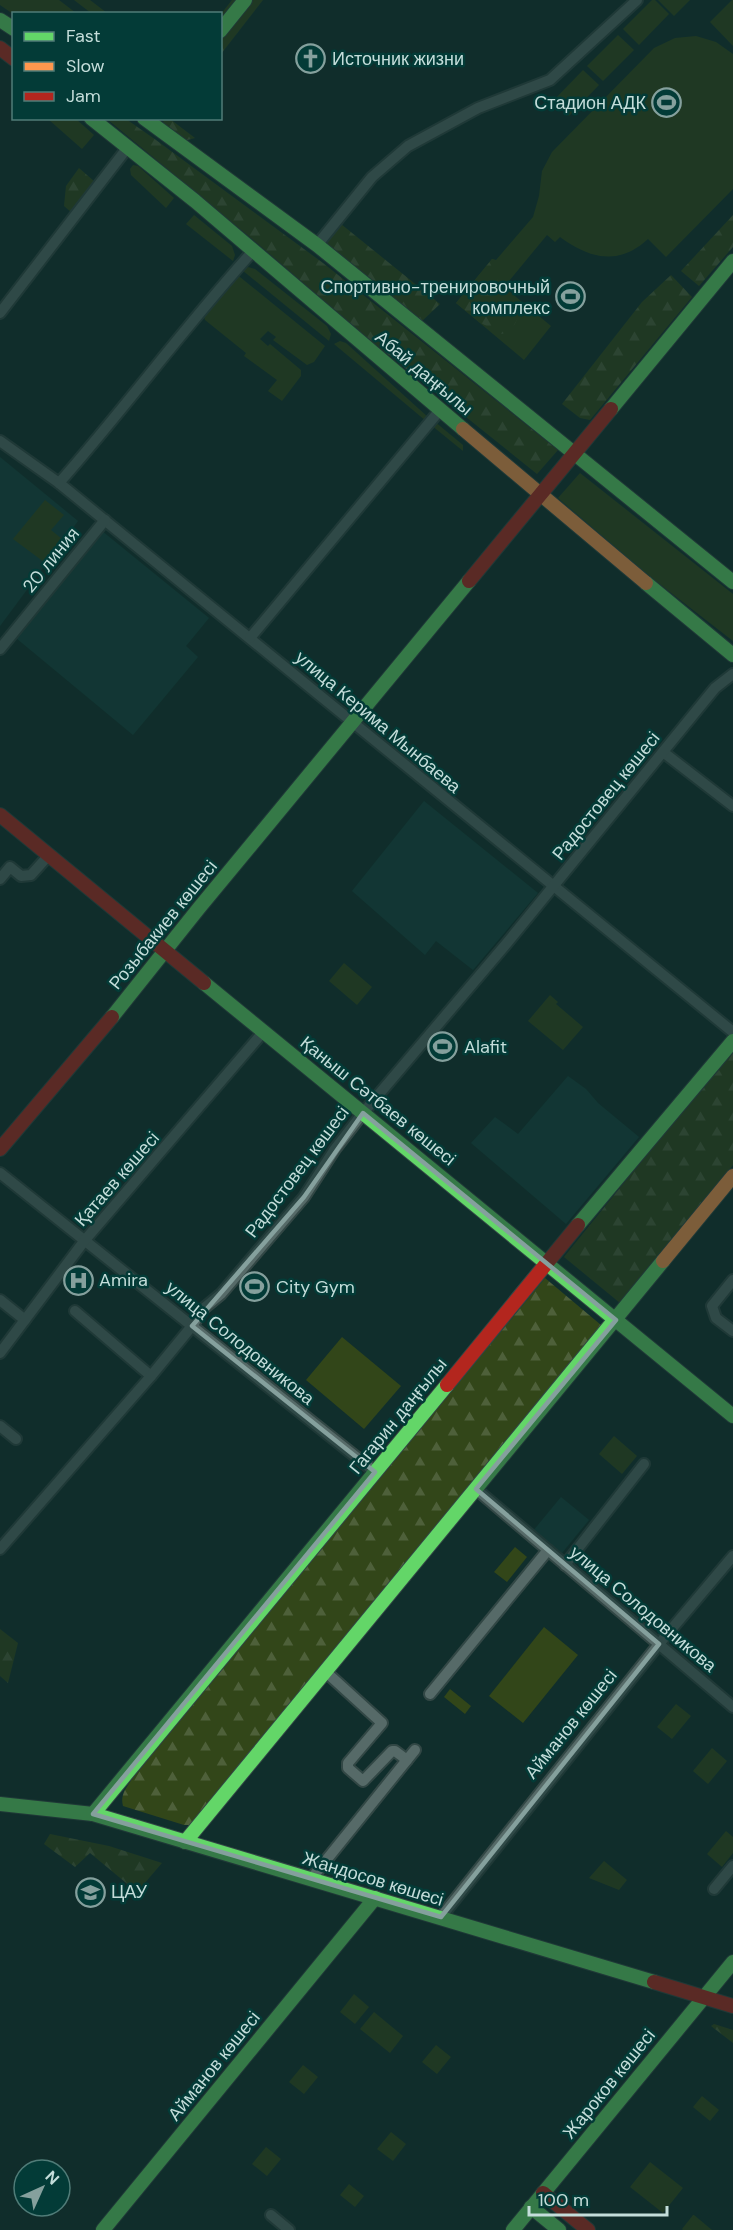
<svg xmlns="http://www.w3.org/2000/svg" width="733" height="2230" font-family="'DM Sans',sans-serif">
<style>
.built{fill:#14423e}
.green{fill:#324619}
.forest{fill:url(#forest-firs)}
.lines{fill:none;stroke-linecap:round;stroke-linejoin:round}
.street-casing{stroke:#324745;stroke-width:14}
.fast-casing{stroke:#324745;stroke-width:16}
.slow-casing{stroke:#324745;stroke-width:16}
.jam-casing{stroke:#324745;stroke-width:16}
.street{stroke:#566a68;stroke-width:10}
.fast{stroke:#63d668;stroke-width:14}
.slow{stroke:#ff974d;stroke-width:14}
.jam{stroke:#b3261e;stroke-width:14}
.marked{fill:none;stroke:#85a09d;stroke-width:4.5;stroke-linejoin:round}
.labels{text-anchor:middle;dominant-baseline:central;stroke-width:5;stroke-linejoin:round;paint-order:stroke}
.poi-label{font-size:18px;fill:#c4ddda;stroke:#033b37;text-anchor:start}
.street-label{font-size:18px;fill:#c4ddda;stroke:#033b37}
</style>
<defs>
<pattern id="forest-firs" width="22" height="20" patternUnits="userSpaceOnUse" patternTransform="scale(1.5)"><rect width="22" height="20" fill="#324619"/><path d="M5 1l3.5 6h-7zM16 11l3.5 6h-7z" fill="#4e603a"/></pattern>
</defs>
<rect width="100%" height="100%" fill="#102e2c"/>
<!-- built -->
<g class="built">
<path d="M0,457L78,521L0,626Z"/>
<path d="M102,531L209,618L186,646L198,657L133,735L16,638Z"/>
<path d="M424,801L538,893L473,970L436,941L425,955L352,891Z"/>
<path d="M568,1076L586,1089L598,1103L639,1137L566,1224L471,1143L495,1117L518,1134Z"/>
<path d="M561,1497L589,1520L562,1553L533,1531Z"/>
</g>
<!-- green -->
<g class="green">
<path d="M0,0H59L76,13L13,14L0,5Z"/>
<path d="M74,0H90L107,13H91Z"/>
<path d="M652,0H655L669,14L639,45L623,29Z"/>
<path d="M658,0H690L674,16Z"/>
<path d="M732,0H733V46L710,22Z"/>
<path d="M618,35L634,50L603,81L587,66Z"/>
<path d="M696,36L716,42L733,54V189L666,257L648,239C619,266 590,259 560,237L555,242L547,235L504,287L551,326L524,360L456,303L492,259L496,260L533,217L539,196L542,171L552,152L654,48L675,38Z"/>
<path d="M583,70L599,85L569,116L553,101Z"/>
<path d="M48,119H76L94,135L82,149Z"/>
<path d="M133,165L138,166L174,198L166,208L131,175L130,169Z"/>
<path d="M194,215L232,246L235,255L233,261L186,224Z"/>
<path d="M248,267L255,269L327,326L331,334L329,341L242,270Z"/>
<path d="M237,277H240L325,346L314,362L307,365L273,340L276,337L268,331L260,339L268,346L270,344L301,370V376L282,401L268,391L277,380L244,356L246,353L205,320L204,317Z"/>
<path d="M340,341L346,343L429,418L426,421L334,344Z"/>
<path d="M434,421L463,445V451L431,425Z"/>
<path d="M580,473L733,594V641L648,575L558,498Z"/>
<path d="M45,500L64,515L51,530L62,539L44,562L13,539Z"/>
<path d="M344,963L372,987L357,1005L329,981Z"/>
<path d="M550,995L558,1002L556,1004L583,1027L563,1050L528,1021Z"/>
<path d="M342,1337L401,1386L364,1429L306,1380Z"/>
<path d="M614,1436L637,1456L622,1474L599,1454Z"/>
<path d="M515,1547L527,1557L507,1582L494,1572Z"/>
<path d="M544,1627L578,1655L523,1723L489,1696Z"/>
<path d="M450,1689L471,1706L465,1714L444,1697Z"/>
<path d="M676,1704L691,1716L672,1739L657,1727Z"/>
<path d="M712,1748L727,1761L708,1784L693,1771Z"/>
<path d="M726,1831L733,1837V1853L722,1867L707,1854Z"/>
<path d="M604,1861L627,1880L619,1890L589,1878Z"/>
<path d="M354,1994L369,2007L355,2024L340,2012Z"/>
<path d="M374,2012L403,2036L390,2053L360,2029Z"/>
<path d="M436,2045L451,2057L437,2074L422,2062Z"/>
<path d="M303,2065L318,2077L304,2094L289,2082Z"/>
<path d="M702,2096L719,2110L710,2121L693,2107Z"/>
<path d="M391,2132L406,2144L393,2161L377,2149Z"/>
<path d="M266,2147L281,2159L267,2176L252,2164Z"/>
<path d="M650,2162L683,2188L663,2213L630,2187Z"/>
<path d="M349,2184L364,2196L355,2207L340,2195Z"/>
<path d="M693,2215H694L712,2230H683L682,2229Z"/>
</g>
<!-- forest -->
<g class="forest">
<path d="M232,0H263L221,54V14Z"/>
<path d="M107,119H126L156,140L323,263L558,450L537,474L365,336L258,244Z"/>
<path d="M163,119H170L195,138L184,141L164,125Z"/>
<path d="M79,168L95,182L71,212L64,206L66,186Z"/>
<path d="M733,215V247L699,286L681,271Z"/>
<path d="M341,224L440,304L420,323L322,247L325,240Z"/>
<path d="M492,259L495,260L498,273L497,282L520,301C518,317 518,328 502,334L479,322L456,303Z"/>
<path d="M671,275L692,297L590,420L580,418L562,404L642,302Z"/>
<path d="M733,1052V1165L620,1303L564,1257L724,1059Z"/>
<path d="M545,1278L601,1325L190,1825H184L123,1806C120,1795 126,1788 132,1779Z"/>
<path d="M0,1629L18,1643L8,1683L0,1676Z"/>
<path d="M50,1834L109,1846L162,1863L137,1892L90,1853L75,1867L44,1844Z"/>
<path d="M714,2024L733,2030V2043L711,2026Z"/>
</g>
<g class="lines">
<defs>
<g id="street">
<path d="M317,245L372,177L408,146L478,108L550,80L637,0"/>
<path d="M0,313L128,147"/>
<path d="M0,441L59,483L733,1032"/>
<path d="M59,483C126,407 185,326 253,251"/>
<path d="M250,638L440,410"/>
<path d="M0,649L105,520"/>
<path d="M663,752L733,806"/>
<path d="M0,879L10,867L21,876L31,875L49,855"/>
<path d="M0,1173L375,1472"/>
<path d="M733,1280L712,1306L716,1318L733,1331"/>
<path d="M0,1300L25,1320"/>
<path d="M75,1311L151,1376"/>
<path d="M0,1353L85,1240L264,1031"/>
<path d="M0,1426L16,1439"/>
<path d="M476,1489L733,1707"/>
<path d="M0,1549L151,1376L192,1326L204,1308L221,1294L304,1197L335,1149L363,1113L507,943L715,688L733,674"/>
<path d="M565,1565L644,1464"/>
<path d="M326,1672L382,1723L348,1763V1768L363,1781L392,1751H395L407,1760"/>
<path d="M430,1694L548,1550"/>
<path d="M311,1879L415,1750"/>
<path d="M714,1889L733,1866"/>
<path d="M441,1917L659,1644L733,1556"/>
<path d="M271,2215L289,2230"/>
</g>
<g id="fast">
<path d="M0,20L14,29"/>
<path d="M220,31L245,0"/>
<path d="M91,118L195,201L463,429"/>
<path d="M144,118L317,245L733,582"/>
<path d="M611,409L733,261"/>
<path d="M646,583L733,655"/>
<path d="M204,983L733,1416"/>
<path d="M112,1017L199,908L469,581"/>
<path d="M578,1225L733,1041"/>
<path d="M0,1804L93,1814L654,1982"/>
<path d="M93,1814L447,1385"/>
<path d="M185,1842L663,1261"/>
<path d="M531,2207L559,2230"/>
<path d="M103,2230L375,1898"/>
<path d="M513,2230L733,1962"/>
</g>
<g id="slow">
<path d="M463,429L646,583"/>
<path d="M663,1261L733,1176"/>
</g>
<g id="jam">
<path d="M0,48L14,59"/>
<path d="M469,581L611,409"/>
<path d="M0,815L204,983"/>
<path d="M0,1149L112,1017"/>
<path d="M447,1385L578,1225"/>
<path d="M654,1982L733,2006"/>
<path d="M543,2193L588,2230"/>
</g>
</defs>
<!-- street casing -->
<use href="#street" class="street-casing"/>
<!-- fast casing -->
<use href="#fast" class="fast-casing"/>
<!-- slow casing -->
<use href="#slow" class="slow-casing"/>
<!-- jam casing -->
<use href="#jam" class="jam-casing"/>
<!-- street -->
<use href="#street" class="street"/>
<!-- fast -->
<use href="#fast" class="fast"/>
<!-- slow -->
<use href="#slow" class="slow"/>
<!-- jam -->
<use href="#jam" class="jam"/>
</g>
<!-- marked area -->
<path d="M0 0H733V2230H0ZM363,1113L616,1320L476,1489L659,1644L441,1917L93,1814L375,1472L192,1326L304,1197Z" fill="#102e2c" fill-opacity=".55" fill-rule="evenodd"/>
<path class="marked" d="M363,1113L616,1320L476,1489L659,1644L441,1917L93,1814L375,1472L192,1326L304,1197Z"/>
<!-- icons -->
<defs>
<symbol id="church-ring" viewBox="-11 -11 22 22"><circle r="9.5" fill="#033b37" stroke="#85a09d" stroke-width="1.5"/><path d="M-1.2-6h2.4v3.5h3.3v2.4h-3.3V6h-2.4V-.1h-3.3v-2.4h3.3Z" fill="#85a09d"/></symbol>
<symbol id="stadium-ring" viewBox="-11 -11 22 22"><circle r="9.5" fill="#033b37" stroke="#85a09d" stroke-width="1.5"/><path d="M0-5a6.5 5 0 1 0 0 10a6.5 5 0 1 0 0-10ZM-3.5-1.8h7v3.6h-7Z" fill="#85a09d"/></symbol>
<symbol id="hospital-ring" viewBox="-11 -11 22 22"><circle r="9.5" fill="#033b37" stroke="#85a09d" stroke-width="1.5"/><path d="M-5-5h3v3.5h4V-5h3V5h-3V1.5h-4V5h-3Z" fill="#85a09d"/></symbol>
<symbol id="university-ring" viewBox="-11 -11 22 22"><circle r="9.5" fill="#033b37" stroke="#85a09d" stroke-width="1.5"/><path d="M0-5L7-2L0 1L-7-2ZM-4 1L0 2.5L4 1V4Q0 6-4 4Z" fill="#85a09d"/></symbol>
</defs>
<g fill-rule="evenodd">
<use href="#church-ring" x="294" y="42" width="33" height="33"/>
<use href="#stadium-ring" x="650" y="86" width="33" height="33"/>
<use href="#stadium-ring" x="554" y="280" width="33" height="33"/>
<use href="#stadium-ring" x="426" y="1030" width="33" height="33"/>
<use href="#hospital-ring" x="62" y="1264" width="33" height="33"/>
<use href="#stadium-ring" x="238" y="1270" width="33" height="33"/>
<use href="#university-ring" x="74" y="1876" width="33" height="33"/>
</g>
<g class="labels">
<!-- poi labels -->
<g class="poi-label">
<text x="332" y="59">Источник жизни</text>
<text x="646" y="103" text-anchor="end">Стадион АДК</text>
<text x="550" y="287" text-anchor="end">Спортивно-тренировочный<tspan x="550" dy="21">комплекс</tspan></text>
<text x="464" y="1047">Alafit</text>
<text x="99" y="1280">Amira</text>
<text x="276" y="1287">City Gym</text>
<text x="111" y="1892">ЦАУ</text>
</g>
<!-- street labels -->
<g class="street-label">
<text transform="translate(424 373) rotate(40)">Абай даңғылы</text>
<text transform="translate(51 560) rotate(-51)">20 линия</text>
<text transform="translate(378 722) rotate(40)">улица Керима Мынбаева</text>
<text transform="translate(606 796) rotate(-51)">Радостовец көшесі</text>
<text transform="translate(163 925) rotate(-51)">Розыбакиев көшесі</text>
<text transform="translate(378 1101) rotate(39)">Қаныш Сәтбаев көшесі</text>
<text transform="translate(297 1172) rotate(-53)">Радостовец көшесі</text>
<text transform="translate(117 1179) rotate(-49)">Қатаев көшесі</text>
<text transform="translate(240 1343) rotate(39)">улица Солодовникова</text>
<text transform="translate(398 1416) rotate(-51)">Гагарин даңғылы</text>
<text transform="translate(643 1609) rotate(40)">улица Солодовникова</text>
<text transform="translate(571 1724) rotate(-51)">Айманов көшесі</text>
<text transform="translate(373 1879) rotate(17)">Жандосов көшесі</text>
<text transform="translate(214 2066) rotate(-51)">Айманов көшесі</text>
<text transform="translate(609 2084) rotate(-51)">Жароков көшесі</text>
</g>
</g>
<!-- legend -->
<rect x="12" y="12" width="210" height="108" fill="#033b37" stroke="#507c78" stroke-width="1.5"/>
<rect x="24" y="32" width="30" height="9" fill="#63d668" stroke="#507c78" stroke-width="1.5"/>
<text x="66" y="42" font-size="18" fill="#c4ddda">Fast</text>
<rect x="24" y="62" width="30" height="9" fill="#ff974d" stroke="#507c78" stroke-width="1.5"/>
<text x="66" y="72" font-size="18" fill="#c4ddda">Slow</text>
<rect x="24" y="92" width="30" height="9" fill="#b3261e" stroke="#507c78" stroke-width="1.5"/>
<text x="66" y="102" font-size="18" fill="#c4ddda">Jam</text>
<!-- north arrow -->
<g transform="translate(42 2188) rotate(45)"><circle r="28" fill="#033b37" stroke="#507c78" stroke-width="1.5"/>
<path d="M0-4.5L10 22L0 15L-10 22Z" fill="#85a09d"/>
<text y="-9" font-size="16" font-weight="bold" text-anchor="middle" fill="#c4ddda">N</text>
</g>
<!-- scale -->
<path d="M529 2206v9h138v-9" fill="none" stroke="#c4ddda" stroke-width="3"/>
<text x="538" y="2206" font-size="18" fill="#c4ddda" stroke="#033b37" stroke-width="4.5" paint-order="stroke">100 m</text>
</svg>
